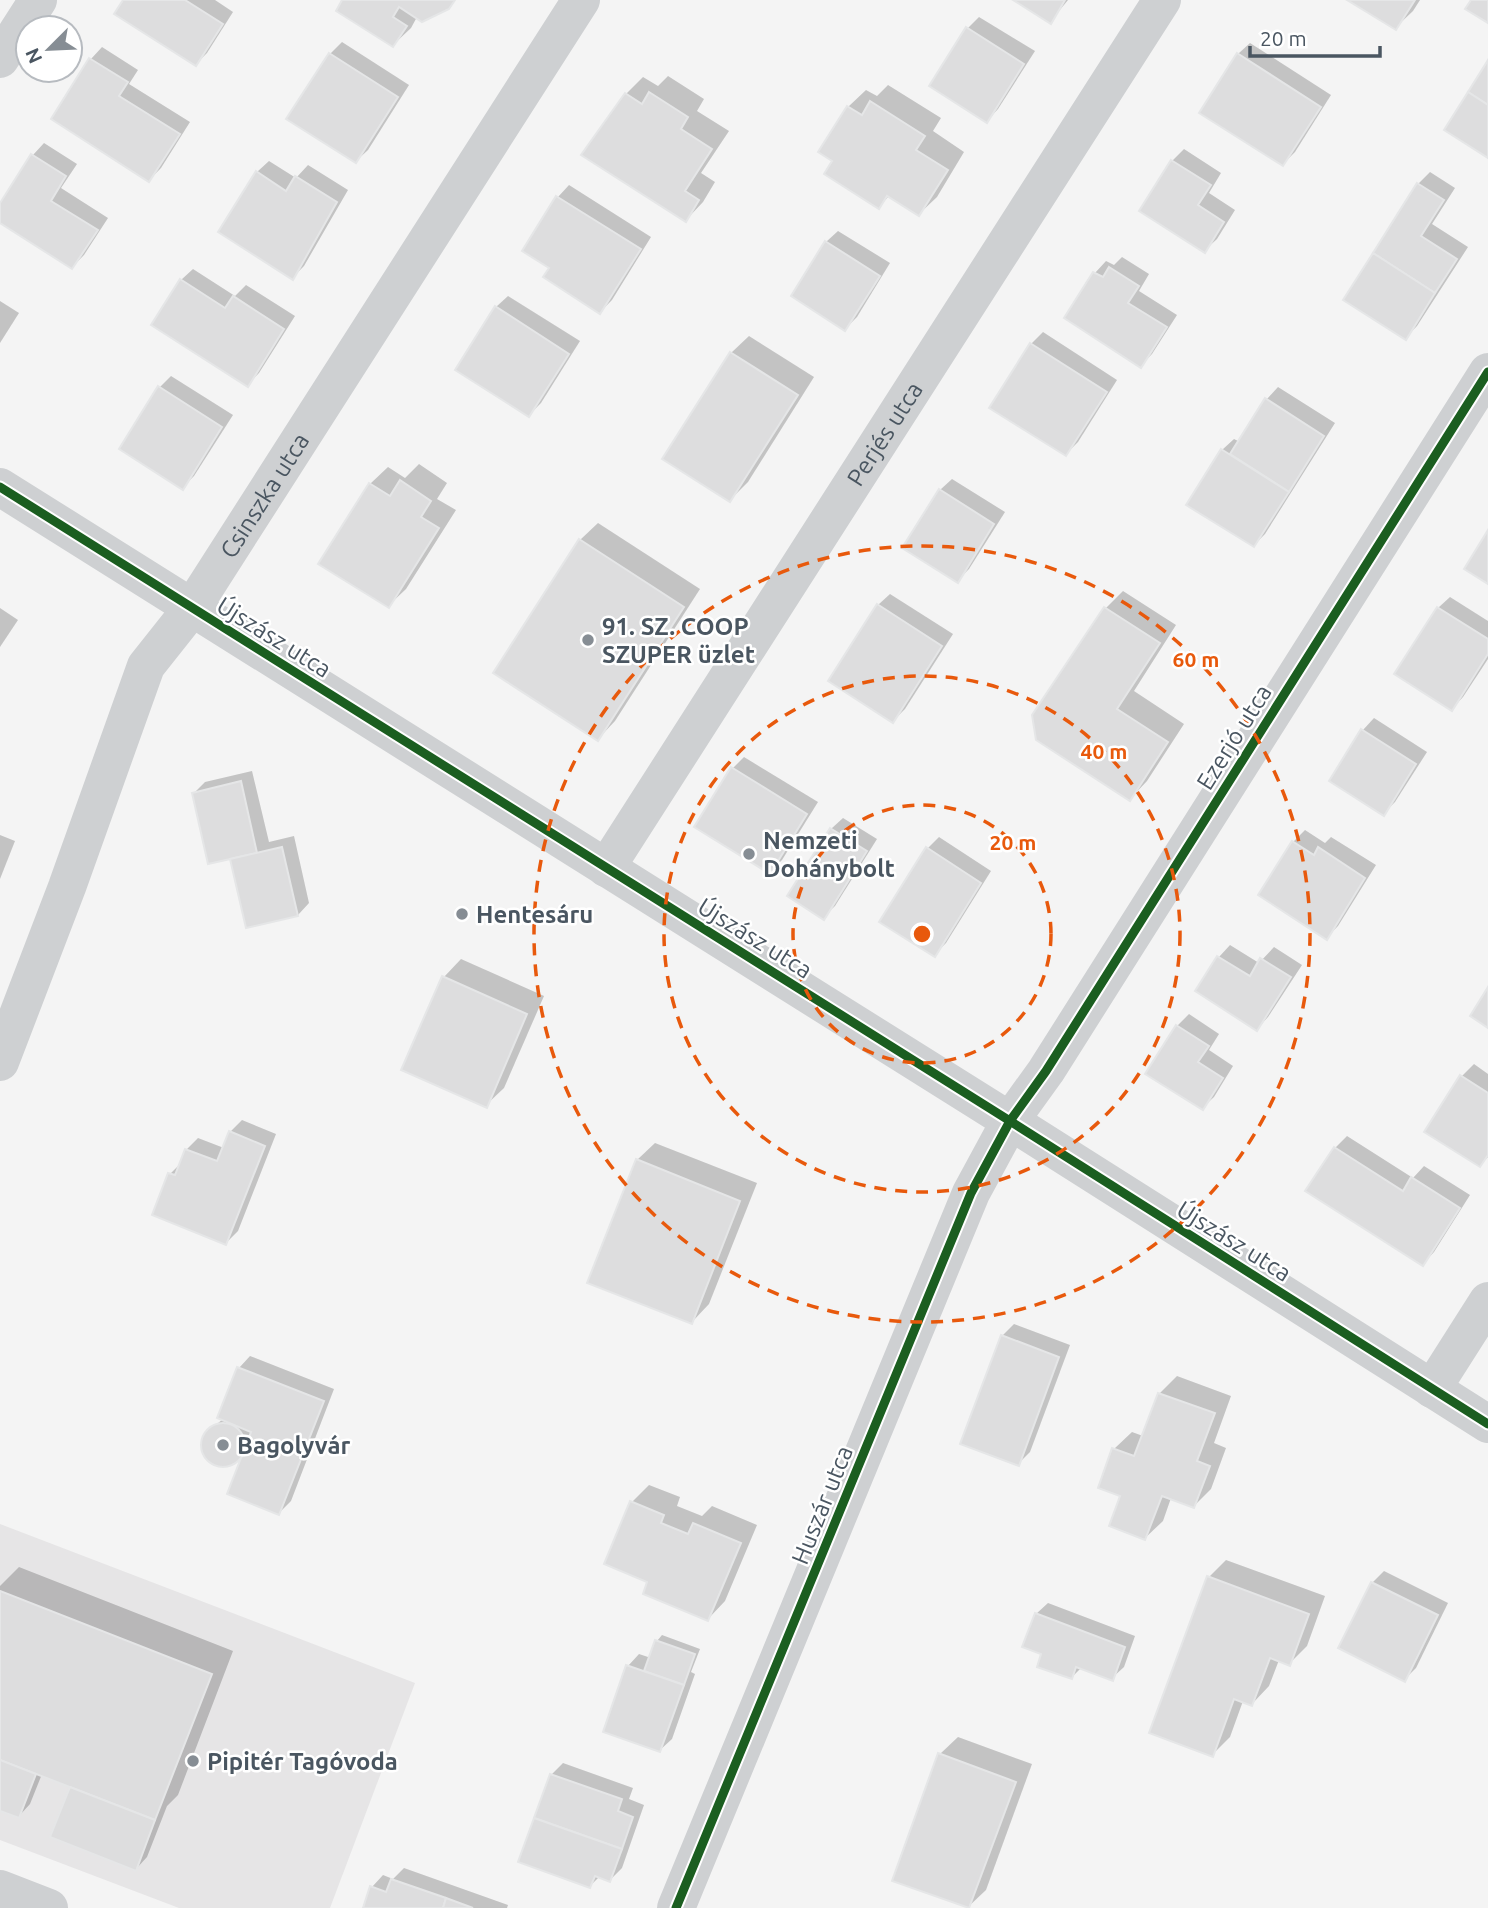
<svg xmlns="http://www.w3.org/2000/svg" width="1488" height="1908" font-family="Ubuntu,sans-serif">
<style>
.education{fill:#e6e5e6}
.shadow{fill:#0003}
.building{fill:#ddddde;stroke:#e5e6e7;stroke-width:2}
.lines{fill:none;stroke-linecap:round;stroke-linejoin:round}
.minor{stroke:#ced0d2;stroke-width:38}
.cycleway-casing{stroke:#fff;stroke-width:13}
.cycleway{stroke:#1b5e20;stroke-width:9}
.ring{fill:none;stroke:#e8590c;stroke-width:3.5;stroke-dasharray:12 9}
.poi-dot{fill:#868d94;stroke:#fff;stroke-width:2.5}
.labels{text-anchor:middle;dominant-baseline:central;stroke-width:5;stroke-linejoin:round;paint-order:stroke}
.street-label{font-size:24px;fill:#4a5661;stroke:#fff}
.poi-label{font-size:24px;font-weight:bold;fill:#4a5661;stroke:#fff;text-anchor:start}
.centre{fill:#e8590c;stroke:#fff;stroke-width:3.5}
.ring-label{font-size:21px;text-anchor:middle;font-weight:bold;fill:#e8590c;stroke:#fff;stroke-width:5;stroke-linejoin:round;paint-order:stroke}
</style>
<rect width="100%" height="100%" fill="#f4f4f4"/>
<!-- education -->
<path class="education" d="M0,1524L415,1683L330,1908H179L0,1840Z"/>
<!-- shadow -->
<g class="shadow">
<path d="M125,0H215L233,12L207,53L196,64Z"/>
<path d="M344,0H455L448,7L417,17L411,28L393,45Z"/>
<path d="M1016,0H1068L1050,22Z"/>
<path d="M1350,0H1420L1413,11L1395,28Z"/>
<path d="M979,17L1035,51L998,109L987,121L968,28Z"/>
<path d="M342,42L409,85L368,150L356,161L289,119L330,54Z"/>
<path d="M1250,43L1331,95L1295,152L1283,164L1238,54Z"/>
<path d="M102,47L138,70L129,84L190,122L161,168L149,180L91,59Z"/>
<path d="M668,76L704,99L697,111L729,131L701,173L715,182L703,202L686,220L626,94L643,77L658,86Z"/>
<path d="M888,85L941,118L933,131L964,152L937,197L919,214L889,196L879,207L834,161L848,107L866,90L877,96Z"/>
<path d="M44,143L77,164L61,188L108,218L84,255L72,267L0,221V207L33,155Z"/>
<path d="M1184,149L1221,173L1209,193L1235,210L1217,239L1205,250L1172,161Z"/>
<path d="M269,161L296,178L308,165L348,190L304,266L292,278L257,172Z"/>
<path d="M1430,172L1455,188L1432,224L1468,247L1417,326L1406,337L1418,184Z"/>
<path d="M569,185L651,237L612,300L600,312L551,267L524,250L558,197Z"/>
<path d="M838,231L890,263L857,317L845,329L826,242Z"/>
<path d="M1122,257L1149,274L1139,291L1177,315L1152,354L1141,365L1066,318L1095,273L1106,261L1114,265Z"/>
<path d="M193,269L235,296L246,285L295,316L259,373L247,385L181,280Z"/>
<path d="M508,296L580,341L541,403L529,415L496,307Z"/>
<path d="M0,301L19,313L0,343Z"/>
<path d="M1043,332L1117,380L1078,442L1066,454L1031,344Z"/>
<path d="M749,336L814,377L748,482L730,500L731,353Z"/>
<path d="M171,376L233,415L194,476L182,488L160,387Z"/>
<path d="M1278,387L1335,423L1265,534L1254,545L1222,450L1234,439L1240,442L1267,399Z"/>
<path d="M419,464L447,483L437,499L456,510L406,589L388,606L370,484L388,467L405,478Z"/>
<path d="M952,479L1005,512L969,569L957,581L940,490Z"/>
<path d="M598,523L700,589L615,721L598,739L580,540Z"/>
<path d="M1123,591L1176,625L1134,691L1184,724L1147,781L1130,799L1038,739L1106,608Z"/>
<path d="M890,594L953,634L905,709L893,721L878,605Z"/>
<path d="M1450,597L1488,621V659L1463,697L1452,709L1438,608Z"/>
<path d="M0,608L18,620L0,647Z"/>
<path d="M1374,718L1427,752L1395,802L1383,814L1331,780L1363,730Z"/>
<path d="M744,757L818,802L782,860L770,872L733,768Z"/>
<path d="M252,771L269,842L294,836L309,903L298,915L232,857L194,793L205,782Z"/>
<path d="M843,818L877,839L835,906L823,917L831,829Z"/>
<path d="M1305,830L1325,843L1331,837L1376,865L1338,926L1327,937L1293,842Z"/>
<path d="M0,835L15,841L0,879Z"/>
<path d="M939,837L991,871L946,943L934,955L927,849Z"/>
<path d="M1230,945L1259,963L1274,947L1302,965L1268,1017L1257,1029L1219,957Z"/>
<path d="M461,959L544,996L504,1088L486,1105L444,977Z"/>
<path d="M1189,1014L1219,1034L1209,1050L1233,1066L1214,1097L1202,1108L1177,1026Z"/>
<path d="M1474,1064L1488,1074V1157L1480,1165L1427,1131L1462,1076Z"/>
<path d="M242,1120L276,1134L238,1231L226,1243L170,1174L182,1162L186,1150L198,1138L224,1148L230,1132Z"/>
<path d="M1347,1136L1413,1178L1424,1166L1470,1195L1434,1252L1423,1264L1335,1148Z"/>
<path d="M655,1143L757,1183L709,1304L692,1322L637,1160Z"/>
<path d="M1014,1324L1070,1345L1030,1452L1018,1464L1002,1336Z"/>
<path d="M250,1356L334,1389L291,1501L279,1513L245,1452L237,1460L225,1466L219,1465L207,1458L202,1446L206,1433L223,1419L239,1368Z"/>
<path d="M1177,1376L1231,1396L1214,1443L1226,1448L1211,1489L1194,1506L1171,1498L1163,1521L1145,1538L1122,1495L1114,1449L1132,1432L1143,1436L1159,1394Z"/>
<path d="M649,1485L680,1497L677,1506L702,1516L712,1506L757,1525L725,1601L708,1619L649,1581L632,1502Z"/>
<path d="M1226,1560L1325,1596L1307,1646L1290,1663L1279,1660L1269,1686L1252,1704L1243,1701L1230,1737L1212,1755L1209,1577Z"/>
<path d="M19,1567L233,1651L178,1795L167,1806L147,1857L136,1869L73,1786L42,1774L30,1804L19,1816L0,1809V1586Z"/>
<path d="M1384,1571L1448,1603L1416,1668L1405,1679L1372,1583Z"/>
<path d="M1048,1603L1135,1636L1124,1667L1112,1678L1082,1667L1072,1677L1044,1653L1036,1614Z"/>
<path d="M662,1635L700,1649L691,1672L695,1674L672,1739L660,1750L628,1666L639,1654L651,1658L657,1641Z"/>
<path d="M958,1737L1032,1764L986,1890L968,1907L940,1754Z"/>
<path d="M563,1763L633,1788L629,1799L644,1805L622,1868L610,1880L600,1876L590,1886L551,1775Z"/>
<path d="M404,1868L508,1905L507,1908H364L372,1887L383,1875L393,1879Z"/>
</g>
<!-- building -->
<g class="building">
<path d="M123,0H185L223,24L196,66L114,14Z"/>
<path d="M342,0H455L449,9L422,22L399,7L393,17L407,26L393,47L336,11Z"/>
<path d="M1013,0H1065L1051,24Z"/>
<path d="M1347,0H1415L1396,30Z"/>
<path d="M1471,0H1488V23L1465,9Z"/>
<path d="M966,27L1024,64L987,123L929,86Z"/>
<path d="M329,53L398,97L356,163L286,119Z"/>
<path d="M1237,53L1321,107L1283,166L1199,113Z"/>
<path d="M89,58L128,82L119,96L180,134L149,182L51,119Z"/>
<path d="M1488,60V105L1468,92Z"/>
<path d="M649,92L688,117L681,129L712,149L685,191L699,200L686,222L581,155L625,93L642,104Z"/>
<path d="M1468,92L1488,105V158L1444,130Z"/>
<path d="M870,101L925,136L916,150L948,170L919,216L887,196L879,209L824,174L832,161L818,152L847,106L862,115Z"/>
<path d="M31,154L66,176L51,201L98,230L72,269L0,223V203Z"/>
<path d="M1171,160L1211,185L1198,205L1224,222L1205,253L1139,211Z"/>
<path d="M256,171L286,191L295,176L337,202L293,280L218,232Z"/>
<path d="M1417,183L1444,200L1421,236L1457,259L1435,293L1373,253Z"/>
<path d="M556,196L641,249L600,314L543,277L549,268L522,251Z"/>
<path d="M825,241L880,276L845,331L791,296Z"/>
<path d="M1373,253L1435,293L1406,340L1343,300Z"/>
<path d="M1109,267L1139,286L1128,303L1167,327L1141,368L1064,318L1093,272L1103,277Z"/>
<path d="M180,279L225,308L233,296L284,329L248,387L151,325Z"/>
<path d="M495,306L569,354L529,417L455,370Z"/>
<path d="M1030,343L1107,392L1066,456L989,408Z"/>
<path d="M730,352L798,395L730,502L662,459Z"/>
<path d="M158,386L222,427L183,490L119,449Z"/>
<path d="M1265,398L1324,436L1289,492L1230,454Z"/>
<path d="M1221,449L1289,492L1254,547L1186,505Z"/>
<path d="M400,480L431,501L421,517L439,528L389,608L318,564L369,483L390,496Z"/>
<path d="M939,489L994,524L958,583L902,548Z"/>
<path d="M1488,530V584L1464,569Z"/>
<path d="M579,539L684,607L598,741L493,673Z"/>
<path d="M877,604L942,646L893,723L828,681Z"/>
<path d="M1104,607L1160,643L1117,709L1168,742L1130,801L1036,740L1032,715Z"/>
<path d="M1437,607L1488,639V654L1452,711L1394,674Z"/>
<path d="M1361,729L1416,764L1384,816L1329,781Z"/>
<path d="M731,767L807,814L770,874L694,827Z"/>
<path d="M241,781L257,853L208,864L192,793Z"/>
<path d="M830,828L867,851L824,920L787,896Z"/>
<path d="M1292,841L1314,855L1318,847L1365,878L1327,940L1258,895Z"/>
<path d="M282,847L298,916L246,928L230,859Z"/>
<path d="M926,847L981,883L935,957L879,922Z"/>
<path d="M1217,956L1250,976L1260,958L1291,977L1257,1031L1195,991Z"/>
<path d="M442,976L527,1014L487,1108L401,1070Z"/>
<path d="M1488,987V1028L1470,1016Z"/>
<path d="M1176,1025L1209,1046L1198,1062L1223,1078L1203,1110L1145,1074Z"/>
<path d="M1460,1075L1488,1093V1155L1480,1167L1424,1132Z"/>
<path d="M229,1131L265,1146L226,1245L152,1215L168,1173L175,1175L185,1149L217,1161Z"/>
<path d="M1334,1147L1403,1191L1411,1177L1460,1208L1423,1266L1305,1191Z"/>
<path d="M636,1159L740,1201L692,1324L587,1283Z"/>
<path d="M1001,1335L1059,1357L1019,1466L960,1444Z"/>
<path d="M237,1367L324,1401L279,1515L227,1494L251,1432L217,1418Z"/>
<path d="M1158,1393L1215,1413L1197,1461L1210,1466L1194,1508L1162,1496L1145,1540L1109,1526L1120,1496L1098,1488L1112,1448L1134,1456Z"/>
<circle cx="223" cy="1445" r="22"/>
<path d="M630,1501L664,1515L661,1523L688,1534L693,1523L741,1543L708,1621L643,1594L647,1582L604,1564Z"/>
<path d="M1207,1576L1309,1614L1290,1666L1270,1658L1252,1706L1234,1699L1213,1757L1149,1733Z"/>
<path d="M1371,1582L1438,1615L1405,1682L1338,1648Z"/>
<path d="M0,1591L212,1674L155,1820L0,1760Z"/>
<path d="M1035,1613L1125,1647L1113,1681L1076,1667L1072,1679L1037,1667L1041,1654L1022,1647Z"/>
<path d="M655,1640L695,1654L684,1685L644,1671Z"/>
<path d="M626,1665L684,1685L660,1752L603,1732Z"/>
<path d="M938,1753L1016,1782L969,1908L892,1881Z"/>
<path d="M0,1760L36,1774L19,1818L0,1811Z"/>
<path d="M550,1774L622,1799L618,1811L633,1817L622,1849L534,1818Z"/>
<path d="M70,1787L155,1820L136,1871L50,1837Z"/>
<path d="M534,1818L622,1849L610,1882L595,1876L590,1888L518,1862Z"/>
<path d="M391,1879L446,1898L443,1908H363L370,1886L386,1892Z"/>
<path d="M446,1898L473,1908H443Z"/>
</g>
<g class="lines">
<!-- minor -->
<g class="minor">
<path d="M0,59L38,0"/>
<path d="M0,487L1010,1121L1488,1424"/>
<path id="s1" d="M606,868L1162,0"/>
<path id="s2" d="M0,1062L67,887L146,666L192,608L581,0"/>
<path d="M1432,1389L1488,1301"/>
<path d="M0,1889L49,1908"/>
<path d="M676,1908L971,1193L1010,1121L1046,1071L1488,372"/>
</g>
<defs>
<g id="cycleway">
<path d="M0,487L1010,1121L1488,1424"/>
<path d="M676,1908L971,1193L1010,1121L1046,1071L1488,372"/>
</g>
</defs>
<!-- cycleway casing -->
<use href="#cycleway" class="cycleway-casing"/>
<!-- cycleway -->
<use href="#cycleway" class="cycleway"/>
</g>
<!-- distance rings -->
<g class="ring">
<circle cx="922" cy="934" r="129"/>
<circle cx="922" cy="934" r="258"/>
<circle cx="922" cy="934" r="388"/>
</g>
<!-- markers -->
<g class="poi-dot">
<circle cx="588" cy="640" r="7"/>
<circle cx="749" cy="854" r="7"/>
<circle cx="462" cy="914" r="7"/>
<circle cx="223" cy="1445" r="7"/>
<circle cx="193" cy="1761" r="7"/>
</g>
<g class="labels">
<!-- street labels -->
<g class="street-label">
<text stroke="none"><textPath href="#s1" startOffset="516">Perjés utca</textPath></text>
<text stroke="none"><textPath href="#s2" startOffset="630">Csinszka utca</textPath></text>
<text transform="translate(274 637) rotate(32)">Újszász utca</text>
<text transform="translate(1234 737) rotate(-58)">Ezerjó utca</text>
<text transform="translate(755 938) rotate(32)">Újszász utca</text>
<text transform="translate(1234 1241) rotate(32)">Újszász utca</text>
<text transform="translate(822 1505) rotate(-68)">Huszár utca</text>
</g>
<!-- poi labels -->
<g class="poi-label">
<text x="602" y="626">91. SZ. COOP<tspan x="602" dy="28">SZUPER üzlet</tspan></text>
<text x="763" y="840">Nemzeti<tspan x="763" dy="28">Dohánybolt</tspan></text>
<text x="476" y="914">Hentesáru</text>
<text x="237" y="1445">Bagolyvár</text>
<text x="207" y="1761">Pipitér Tagóvoda</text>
</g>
</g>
<circle cx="922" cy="934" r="10" class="centre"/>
<g class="ring-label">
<text x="1196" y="667">60 m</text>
<text x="1104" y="759">40 m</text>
<text x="1013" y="850">20 m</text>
</g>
<!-- north arrow -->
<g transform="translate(49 49) rotate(246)"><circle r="33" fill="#ffffff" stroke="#b7bbc0" stroke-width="2"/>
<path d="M0-5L12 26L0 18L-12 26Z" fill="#868d94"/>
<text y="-10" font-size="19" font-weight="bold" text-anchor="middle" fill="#4a5661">N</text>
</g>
<!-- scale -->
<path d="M1250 46v10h130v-10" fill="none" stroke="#4a5661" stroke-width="3.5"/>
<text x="1260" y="46" font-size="21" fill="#4a5661" stroke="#ffffff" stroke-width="5" paint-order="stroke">20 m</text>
</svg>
